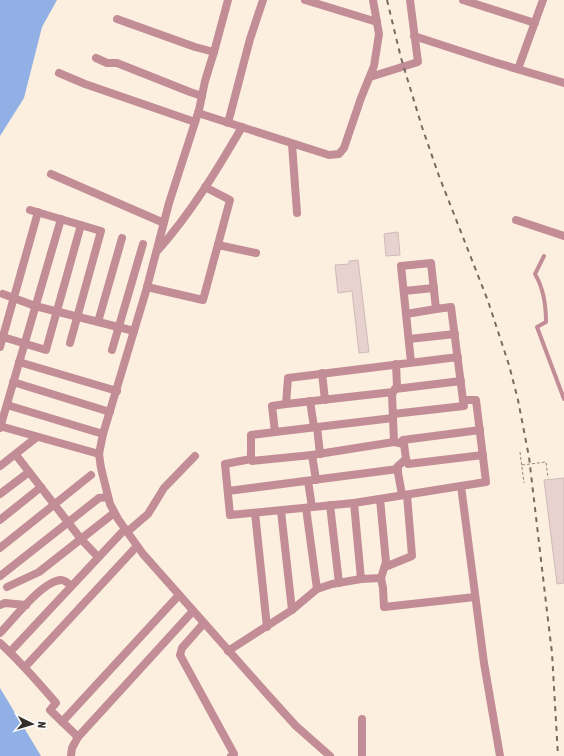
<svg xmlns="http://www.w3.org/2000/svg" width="564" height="756" font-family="'Asap Condensed',sans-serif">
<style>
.water{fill:#91b0e5}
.building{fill:#e8d2d0;stroke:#cfbab8}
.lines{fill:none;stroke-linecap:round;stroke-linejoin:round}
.path{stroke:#92897f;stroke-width:1;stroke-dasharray:3 2;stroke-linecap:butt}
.lane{stroke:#c28d96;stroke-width:4}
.street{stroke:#c28d96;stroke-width:8}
.rail{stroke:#746c63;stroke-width:2;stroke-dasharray:5 5;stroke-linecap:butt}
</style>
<rect width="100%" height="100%" fill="#fcefdf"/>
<!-- water -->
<g class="water">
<path d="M0,0H57L42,27L24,98L0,136Z"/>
<path d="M0,688L41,756H0Z"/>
</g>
<!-- building -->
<g class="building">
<path d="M398,232L400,255L386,256L384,234Z"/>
<path d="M358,260L369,352L359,353L352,291L338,293L335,265L349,264V261Z"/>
<path d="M564,478V583L557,584L544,480Z"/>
</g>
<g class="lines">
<!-- path -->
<g class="path">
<path d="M520,452L524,483"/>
<path d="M522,465L546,462L548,478"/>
</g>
<!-- lane -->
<path class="lane" d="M544,256L535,274C544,289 546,305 546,322L537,327L564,399"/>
<!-- street -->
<g class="street">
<path d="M228,0L214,52L205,81L199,110L169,203L146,291L103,434L99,454L101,468L110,504L118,519L143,554L267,694L296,726L330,756"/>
<path d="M305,0L377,22"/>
<path d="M463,0L535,23"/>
<path d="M117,19L195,47L214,52"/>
<path d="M414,36L494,62L564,83"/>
<path d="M96,58L107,63H117L190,92L202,96"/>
<path d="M518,69L543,0"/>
<path d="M59,73L85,84L195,122"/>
<path d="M370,77L418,62L410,0"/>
<path d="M198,113L329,155L339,154L344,148L361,98L374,66L379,34L373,0"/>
<path d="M228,123L250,39L263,0"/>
<path d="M292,144L297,213"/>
<path d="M51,174L164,223"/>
<path d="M30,210L101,231L70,343"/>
<path d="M516,220L564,236"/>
<path d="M218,245L256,253"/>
<path d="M158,250C191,213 217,170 242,127"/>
<path d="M147,287L203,300L230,200L205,187"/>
<path d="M404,291L434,288"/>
<path d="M3,294L35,306L134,331"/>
<path d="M406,314L436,309"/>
<path d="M98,322L122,238"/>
<path d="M3,337L46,350L81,225"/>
<path d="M409,339L455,334"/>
<path d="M0,347L38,212"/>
<path d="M112,350L143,244"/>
<path d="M19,362L117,391"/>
<path d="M411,362L401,266L431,263L436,309L451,307L463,400H476L486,482L354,503L230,515L225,464L251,459V435L275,432L272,406L286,404L288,378L458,357"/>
<path d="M396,364L397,386L392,394L394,442L404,444L406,459L397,467L402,495"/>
<path d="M322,373L325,400"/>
<path d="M13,382L110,412"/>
<path d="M395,389L461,381"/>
<path d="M310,401L314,427"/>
<path d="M286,404L393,392"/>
<path d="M7,405L103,434"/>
<path d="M393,414L464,406L463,400"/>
<path d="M0,426L99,454"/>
<path d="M317,427L320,454"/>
<path d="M0,428L61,219"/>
<path d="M275,432L393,418"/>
<path d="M404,444L403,440L480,430"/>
<path d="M16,455L81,539L98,557"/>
<path d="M312,455L316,480"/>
<path d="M251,459L252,461L312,455L394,442"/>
<path d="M406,459L408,464L483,455"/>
<path d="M0,466L37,437"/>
<path d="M308,481L312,507"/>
<path d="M461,486L484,663L500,756"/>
<path d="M228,491L398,469"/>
<path d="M0,494L29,472"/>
<path d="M380,499L386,562L381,578"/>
<path d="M354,503L361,579"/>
<path d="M330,505L339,583"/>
<path d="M306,508L317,589"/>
<path d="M281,511L292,610"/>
<path d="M255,513L267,627"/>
<path d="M0,520L41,487"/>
<path d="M127,532L148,514L164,488L195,456"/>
<path d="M0,548L91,475"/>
<path d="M385,567L412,556L407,495"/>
<path d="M0,576L99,498L108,497"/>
<path d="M7,587L39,572L114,513"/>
<path d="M0,605L5,603L26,605"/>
<path d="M204,623L182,648L180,655L234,754L231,756"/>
<path d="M0,633C13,620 42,581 61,580C65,580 69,584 71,586"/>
<path d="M0,643C21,662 38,682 56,703L50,710L78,737"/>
<path d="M228,651L292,610L317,589L332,584L361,579L381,578L383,588L384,607L475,597"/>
<path d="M10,652L125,529"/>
<path d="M25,667L137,546"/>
<path d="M362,719V756"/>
<path d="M62,722L179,595"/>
<path d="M71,756L72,748L78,737L193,611"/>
</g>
<!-- rail -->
<path class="rail" d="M387,0L401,58L422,127L439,176L488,301L509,365L518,400L529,457L548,620L552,653L558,756"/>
</g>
<!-- north arrow -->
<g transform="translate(32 724) rotate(95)" stroke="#ffffff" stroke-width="3" paint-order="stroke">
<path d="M0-3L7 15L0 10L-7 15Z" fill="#332e28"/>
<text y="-6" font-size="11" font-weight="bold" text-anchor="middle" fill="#332e28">N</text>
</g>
</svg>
